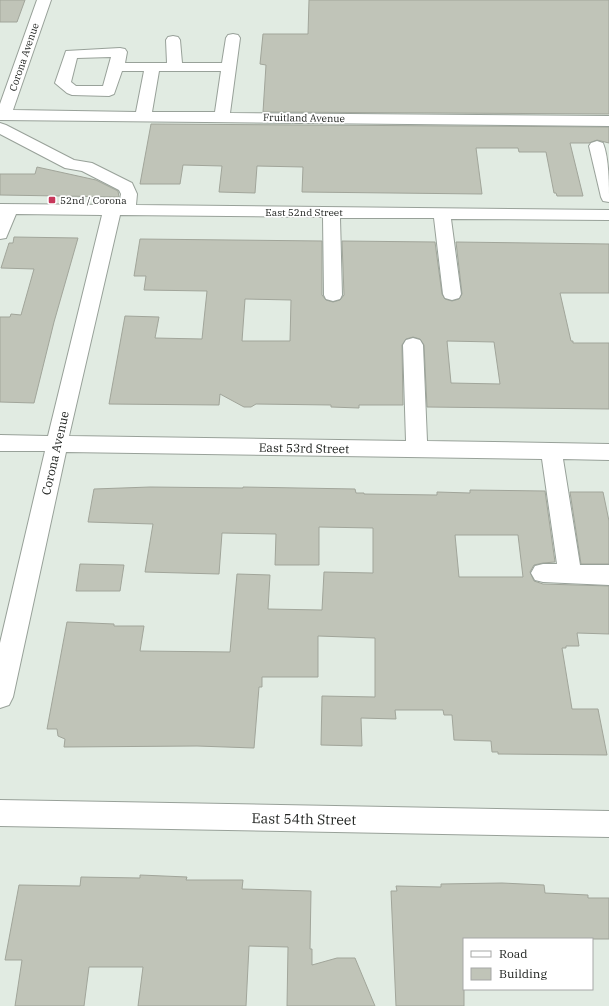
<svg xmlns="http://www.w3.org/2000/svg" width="609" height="1006" font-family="'IBM Plex Serif',serif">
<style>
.building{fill:#c0c4b8;stroke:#a1a59a;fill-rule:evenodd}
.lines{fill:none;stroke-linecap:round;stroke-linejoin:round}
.minor-casing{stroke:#98a199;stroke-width:2}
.minor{fill:#fff;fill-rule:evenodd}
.poi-dot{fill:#c7385b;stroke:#fff;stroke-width:1.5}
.labels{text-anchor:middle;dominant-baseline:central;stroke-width:3.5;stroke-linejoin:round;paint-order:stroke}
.far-street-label{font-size:10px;fill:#202320;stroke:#fff}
.far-poi-label{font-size:10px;fill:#202320;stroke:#fff;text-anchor:start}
.street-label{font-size:12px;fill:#202320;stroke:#fff}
.near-street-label{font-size:14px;fill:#202320;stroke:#fff}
</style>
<rect width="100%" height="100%" fill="#e1ebe2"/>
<!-- building -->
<g class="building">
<path d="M0,0H25L17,22H0Z"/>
<path d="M309,0H609V114L263,112L266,65L260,64L263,34H308Z"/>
<path d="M151,124L609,127V143L597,140L589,143H570L583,196H557L556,193H554L546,152H519L518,148H476L482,194L302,192L303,167L257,166L255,193L219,192L222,166L183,165L180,184H140Z"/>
<path d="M37,167L96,180L118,191L119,197L0,195V174H35Z"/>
<path d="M14,237L78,238L54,322L34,403L0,402V317H10L11,314L21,315L34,269L1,268L9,243H13Z"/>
<path d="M140,239L322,241V295L326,300L333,302L340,300L344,295L342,241L435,242L442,294L445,299L452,301L459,299L462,294L456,242L609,244V293H560L571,341H573V343H609V409L427,407L424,345L420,339L413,337L406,339L402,345L403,405H359V408L331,407V405L256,404L251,407H244L220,394L219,405L109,404L125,316L159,317L155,338L202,339L207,291L144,290L146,276H134ZM245,299L291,300L290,341H242ZM447,341L494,342L500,384L451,383Z"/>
<path d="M150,487L243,488V487L355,489L356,493H364V494L437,495V492L470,493V490L545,491L555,562L543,563L534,565L530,572L534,581L543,584L609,586V634L577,633L579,646H566V648H562L572,709H598L607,755L498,754V752H492L491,741L454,740L452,715H444L443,710H395L396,719L361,718L362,746L321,745L322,696L375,697V638L318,636V677H262V687H259L254,748L197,746L64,747L65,739L58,736L57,729H47L67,622L114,624V626H144L140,651L230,652L237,574L270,575L268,609L322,610L324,572L373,573V528L319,527V565H275L276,534L222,533L219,574L145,572L153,524L88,522L94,489ZM455,535H518L523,577H459Z"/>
<path d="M570,492H603L609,521V564H581Z"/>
<path d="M80,564L124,565L120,591H76Z"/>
<path d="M140,875L187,877L186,880H243L242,889L311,891L310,949H312V965L337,958H355L375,1006H287L288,947L249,946L246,1006H138L143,967H89L84,1006H15L22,960H5L19,885L80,886L81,877L140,878Z"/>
<path d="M502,883L544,885L545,893L588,895V898H609V939H464V1006H396L391,891H397L396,886L441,887V884Z"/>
</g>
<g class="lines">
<defs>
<g id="minor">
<path d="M37,0H51L13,110L136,112L144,71H122L114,94L109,96L72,95L67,93L55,83L66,51L120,48L125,49L127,52L125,63H167L166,40L168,37L173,36L178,37L180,40L182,63H222L226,38L228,35L233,34L238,35L240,38L230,113L609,116V126L0,120V104ZM111,57L103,86H76L71,82L77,58ZM159,71H221L215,112H152Z"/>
<path d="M0,123L6,125L74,160L92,163L132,183L137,194L136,205L609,210V220L451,219L461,294L459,298L452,300L445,298L443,294L434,218H340L342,295L340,299L333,301L326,299L324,295L323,217L120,215L69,436L406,441L403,345L406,340L413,338L420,340L423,345L427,441L609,444V460L563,459L580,565H609V585L543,582L535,580L531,573L535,566L543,564H557L542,459L66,452L13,697L9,705L0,708V643L45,451H0V435L48,436L102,215L16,214L6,238L0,239V204L119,205L121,194L119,190L82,171L65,168L0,134Z"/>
<path d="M597,141L603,143C609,158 609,184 609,202L603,201L601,197L589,146L591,143Z"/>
<path d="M0,800L609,811V837L0,826Z"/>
</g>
</defs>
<!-- minor casing -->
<use href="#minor" class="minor-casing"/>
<!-- minor -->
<use href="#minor" class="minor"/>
</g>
<!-- markers -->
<rect class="poi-dot" x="48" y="196" width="8" height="8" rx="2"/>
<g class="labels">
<!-- far-street labels -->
<g class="far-street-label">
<text transform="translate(24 57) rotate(-71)">Corona Avenue</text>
<text transform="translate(304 118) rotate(1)">Fruitland Avenue</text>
<text x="304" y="212">East 52nd Street</text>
</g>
<!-- far-poi labels -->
<g class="far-poi-label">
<text x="60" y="200">52nd / Corona</text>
</g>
<!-- street labels -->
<g class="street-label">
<text transform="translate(304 448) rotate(1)">East 53rd Street</text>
<text transform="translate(55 453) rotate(-77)">Corona Avenue</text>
</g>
<!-- near-street labels -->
<g class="near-street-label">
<text transform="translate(304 819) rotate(1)">East 54th Street</text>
</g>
</g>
<!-- legend -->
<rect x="463" y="938" width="130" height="52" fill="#ffffff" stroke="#a6a7a6"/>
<rect x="471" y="951" width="20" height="6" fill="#ffffff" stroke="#a6a7a6"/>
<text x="499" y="958" font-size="12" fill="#202320">Road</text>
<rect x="471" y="968" width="20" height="12" fill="#c0c4b8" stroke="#a6a7a6"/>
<text x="499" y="978" font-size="12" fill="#202320">Building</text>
</svg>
